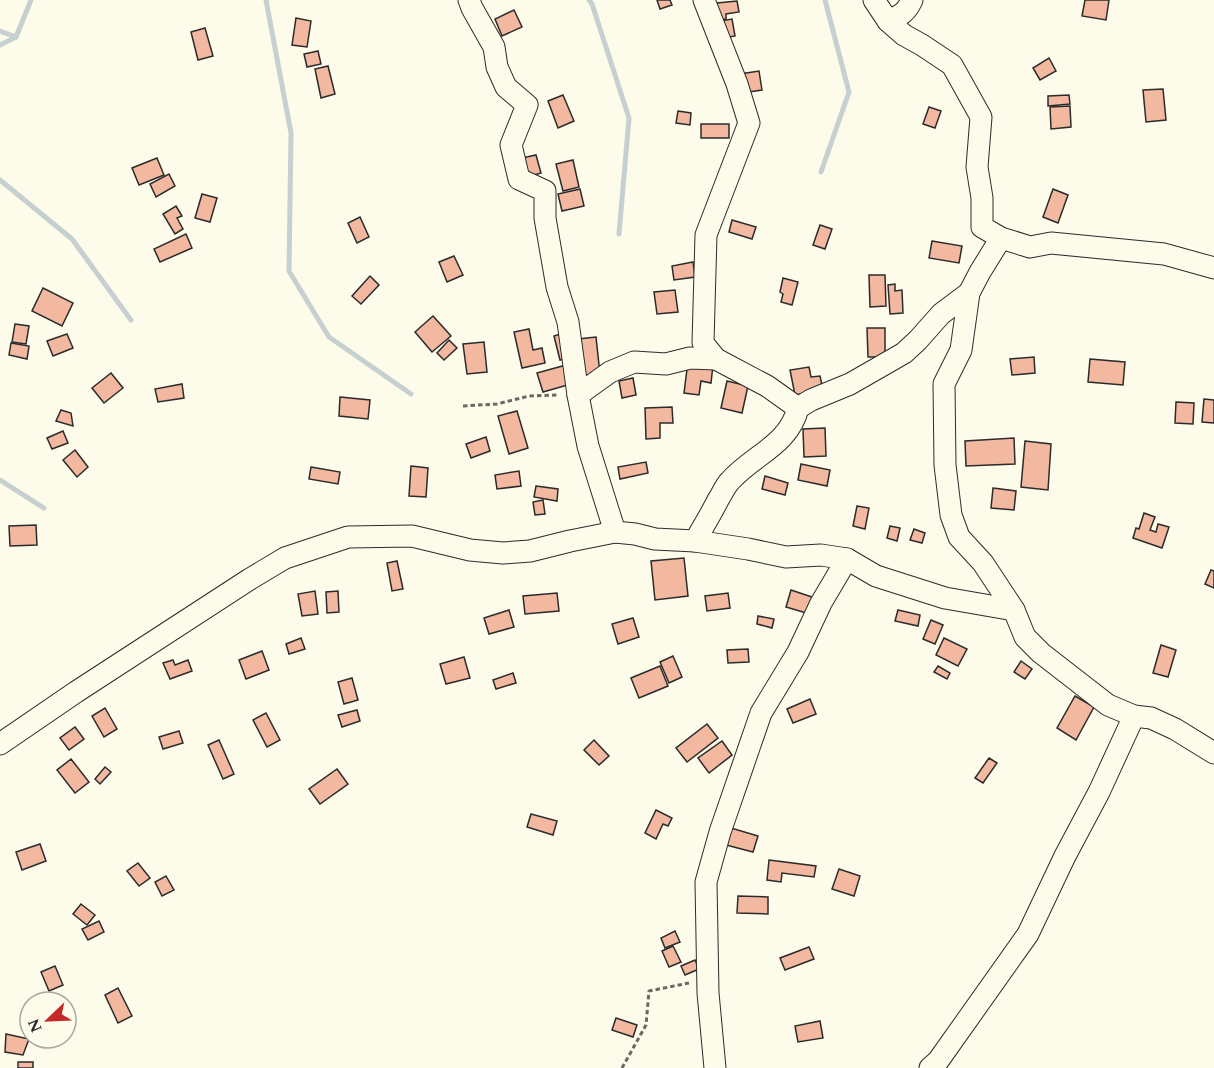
<svg xmlns="http://www.w3.org/2000/svg" width="1214" height="1068" font-family="Spectral,serif">
<style>
.lines{fill:none;stroke-linecap:round;stroke-linejoin:round}
.stream{stroke:#c7d0d0;stroke-width:5}
.building{fill:#f2b8a0;stroke:#2b2b2b;stroke-width:1.5}
.minor-casing{stroke:#2b2b2b;stroke-width:23}
.path{stroke:#6a6964;stroke-width:3;stroke-dasharray:4.5 3;stroke-linecap:butt}
.minor{stroke:#fdfbea;stroke-width:21}
</style>
<rect width="100%" height="100%" fill="#fdfbea"/>
<g class="lines">
<!-- stream -->
<g class="stream">
<path d="M266,0L291,133L289,271L329,337L411,394"/>
<path d="M589,0L592,4L629,118L619,234"/>
<path d="M0,31L16,37L31,0"/>
<path d="M0,45L16,37"/>
<path d="M821,172L849,92L825,0"/>
<path d="M0,180L72,239L131,320"/>
<path d="M0,480L44,508"/>
</g>
</g>
<!-- building -->
<g class="building">
<path d="M657,0H670L672,5L660,9Z"/>
<path d="M1085,0H1109L1106,20L1082,16Z"/>
<path d="M737,1L739,12L726,14V19L719,20L717,3Z"/>
<path d="M514,10L522,27L502,36L495,19Z"/>
<path d="M296,18L311,21L307,47L292,45Z"/>
<path d="M732,19L735,36L724,38L720,21Z"/>
<path d="M205,28L213,56L198,60L191,32Z"/>
<path d="M318,51L321,64L307,67L304,54Z"/>
<path d="M1049,58L1056,71L1040,80L1033,68Z"/>
<path d="M328,66L335,94L321,98L315,69Z"/>
<path d="M759,71L762,90L742,93L740,74Z"/>
<path d="M1163,89L1166,120L1146,122L1143,90Z"/>
<path d="M563,95L574,121L558,128L548,101Z"/>
<path d="M1069,95L1070,104L1048,106V96Z"/>
<path d="M1070,106L1071,127L1051,129L1050,107Z"/>
<path d="M929,107L941,111L935,128L923,124Z"/>
<path d="M678,111L691,113L690,125L676,123Z"/>
<rect x="701" y="124" width="28" height="14"/>
<path d="M536,155L541,173L527,177L522,158Z"/>
<path d="M157,158L164,175L139,185L132,168Z"/>
<path d="M573,160L579,187L563,191L556,164Z"/>
<path d="M169,174L175,186L156,197L150,184Z"/>
<path d="M580,189L584,206L562,211L558,194Z"/>
<path d="M1053,189L1068,195L1058,223L1043,217Z"/>
<path d="M202,194L217,198L210,222L195,218Z"/>
<path d="M176,206L182,216L177,218L183,229L175,234L163,214Z"/>
<path d="M360,217L369,237L357,243L348,223Z"/>
<path d="M732,220L756,227L752,239L729,232Z"/>
<path d="M820,225L832,229L825,249L813,245Z"/>
<path d="M186,234L192,248L160,262L154,249Z"/>
<path d="M932,241L962,246L959,263L929,258Z"/>
<path d="M454,256L463,275L447,282L439,262Z"/>
<path d="M693,262L695,277L674,280L672,266Z"/>
<path d="M869,275H885L886,306L870,307Z"/>
<path d="M370,276L379,285L361,304L352,296Z"/>
<path d="M783,278L798,282L792,305L781,302L783,294L780,292Z"/>
<path d="M895,284V291L902,290L903,313L890,314L888,285Z"/>
<path d="M43,288L73,303L62,326L32,311Z"/>
<path d="M675,290L678,312L657,314L654,292Z"/>
<path d="M433,316L451,336L432,352L415,332Z"/>
<path d="M15,324L29,326L26,344L12,342Z"/>
<path d="M867,328H885V357H868Z"/>
<path d="M529,329L533,350L542,348L545,363L522,368L514,332Z"/>
<path d="M564,333L570,358L560,360L554,336Z"/>
<path d="M67,334L73,348L53,356L47,341Z"/>
<path d="M596,337L600,374L582,376L578,339Z"/>
<path d="M449,340L457,348L444,360L437,353Z"/>
<path d="M484,342L487,372L467,374L463,344Z"/>
<path d="M11,343L29,346L27,359L9,355Z"/>
<path d="M1034,357L1035,373L1012,375L1010,359Z"/>
<path d="M1090,359L1125,362L1123,385L1088,382Z"/>
<path d="M688,361L713,365L711,383L701,381L699,395L684,393Z"/>
<path d="M566,365L571,384L543,392L537,373Z"/>
<path d="M809,367L811,377L820,376L823,390L795,395L790,370Z"/>
<path d="M111,373L123,388L104,403L92,388Z"/>
<path d="M633,378L636,395L622,398L619,381Z"/>
<path d="M727,381L748,386L742,413L721,408Z"/>
<path d="M182,384L184,398L158,402L155,389Z"/>
<path d="M340,397L370,400L368,419L339,416Z"/>
<path d="M1204,399L1214,400V423L1202,422Z"/>
<path d="M1176,402L1194,403L1193,424L1175,423Z"/>
<path d="M672,407L673,423H660V438L646,439L645,408Z"/>
<path d="M61,410L71,413L73,426L56,421Z"/>
<path d="M517,411L528,448L509,454L498,416Z"/>
<path d="M825,428L826,456L804,457L803,429Z"/>
<path d="M63,431L68,443L52,449L47,438Z"/>
<path d="M486,437L490,451L471,458L466,444Z"/>
<path d="M1014,438L1015,464L966,466L965,441Z"/>
<path d="M1025,441L1051,444L1048,490L1021,487Z"/>
<path d="M75,450L88,467L77,477L63,460Z"/>
<path d="M646,462L648,473L620,479L618,467Z"/>
<path d="M801,464L830,470L827,486L798,480Z"/>
<path d="M411,466L428,468L426,497L409,496Z"/>
<path d="M311,467L340,472L338,484L309,479Z"/>
<path d="M519,471L521,486L497,489L495,475Z"/>
<path d="M765,476L788,483L785,495L762,489Z"/>
<path d="M536,486L558,489L557,501L534,497Z"/>
<path d="M993,488L1016,491L1014,510L991,508Z"/>
<path d="M543,500L545,514L535,515L533,502Z"/>
<path d="M857,506L869,508L865,529L853,526Z"/>
<path d="M1144,513L1155,517L1150,530L1156,532L1158,524L1169,527L1162,548L1133,538L1136,528L1139,529Z"/>
<path d="M36,525L37,545L10,546L9,526Z"/>
<path d="M890,526L900,528L897,541L887,538Z"/>
<path d="M914,529L925,533L922,543L910,540Z"/>
<path d="M684,558L688,596L655,600L651,561Z"/>
<path d="M397,561L403,589L392,591L387,563Z"/>
<path d="M1211,570L1214,571V588L1205,584Z"/>
<path d="M791,590L818,599L813,615L786,607Z"/>
<path d="M315,591L318,614L302,616L298,594Z"/>
<path d="M338,591L339,612L327,613L326,592Z"/>
<path d="M557,593L559,611L525,614L523,596Z"/>
<path d="M728,593L730,608L707,611L705,596Z"/>
<path d="M509,610L514,627L489,634L484,618Z"/>
<path d="M898,610L920,615L918,626L895,621Z"/>
<path d="M758,616L774,619L772,628L757,624Z"/>
<path d="M633,618L639,637L618,644L612,624Z"/>
<path d="M931,620L943,625L935,644L923,639Z"/>
<path d="M301,638L305,649L289,654L286,644Z"/>
<path d="M944,638L967,649L958,666L936,655Z"/>
<path d="M1161,645L1176,650L1168,677L1153,673Z"/>
<path d="M748,649L749,662L728,663L727,650Z"/>
<path d="M262,651L269,670L246,679L239,660Z"/>
<path d="M673,656L682,677L669,683L660,662Z"/>
<path d="M464,657L470,678L446,684L440,664Z"/>
<path d="M173,660L175,665L188,660L192,671L170,679L163,663Z"/>
<path d="M1021,661L1032,669L1025,679L1014,672Z"/>
<path d="M660,666L668,686L639,698L631,678Z"/>
<path d="M938,666L950,673L947,679L934,672Z"/>
<path d="M513,673L516,683L496,689L493,680Z"/>
<path d="M352,678L358,700L344,704L338,682Z"/>
<path d="M1075,696L1094,707L1076,740L1057,728Z"/>
<path d="M810,699L816,714L793,723L787,709Z"/>
<path d="M105,708L117,729L104,737L92,716Z"/>
<path d="M357,710L360,721L342,727L338,715Z"/>
<path d="M266,713L280,740L267,747L253,720Z"/>
<path d="M707,724L718,738L687,762L676,748Z"/>
<path d="M75,727L84,739L69,750L60,738Z"/>
<path d="M179,731L183,743L163,749L159,737Z"/>
<path d="M219,740L234,774L223,779L208,745Z"/>
<path d="M594,740L609,756L599,765L584,750Z"/>
<path d="M722,741L732,755L709,773L698,758Z"/>
<path d="M989,758L997,763L983,783L975,778Z"/>
<path d="M71,759L89,782L75,793L57,770Z"/>
<path d="M105,767L111,772L100,784L95,779Z"/>
<path d="M337,769L348,784L320,804L309,789Z"/>
<path d="M656,810L672,818L668,826L663,824L656,839L645,833Z"/>
<path d="M531,814L557,821L553,835L527,827Z"/>
<path d="M731,828L758,836L753,852L726,845Z"/>
<path d="M40,844L46,861L22,870L16,852Z"/>
<path d="M769,860L816,866L814,877L782,873L781,882L767,880Z"/>
<path d="M138,863L150,878L139,886L127,871Z"/>
<path d="M839,869L860,876L854,896L832,889Z"/>
<path d="M166,876L174,890L162,896L155,882Z"/>
<path d="M738,896L768,897V914L737,913Z"/>
<path d="M81,904L95,915L87,925L73,914Z"/>
<path d="M99,921L104,932L88,940L82,929Z"/>
<path d="M675,931L680,942L665,948L661,938Z"/>
<path d="M673,946L681,962L669,967L662,951Z"/>
<path d="M809,947L814,959L785,970L780,958Z"/>
<path d="M695,960L699,969L685,975L681,966Z"/>
<path d="M55,966L63,985L49,991L41,972Z"/>
<path d="M118,988L132,1016L118,1023L105,995Z"/>
<path d="M616,1018L637,1025L633,1037L612,1030Z"/>
<path d="M820,1021L823,1038L798,1042L795,1026Z"/>
<path d="M6,1034L29,1039L23,1055L5,1052Z"/>
<rect x="18" y="1062" width="15" height="6"/>
</g>
<g class="lines">
<defs>
<g id="minor">
<path d="M469,0L472,8L494,47L497,67L506,87L527,105L511,145L519,179L545,191V218L557,287L568,322L578,395L588,446L615,532"/>
<path d="M874,0L888,21L904,35L922,45L952,65L981,117L977,167L982,198V227L1001,238L1030,247L1051,243L1164,254L1214,268"/>
<path d="M888,21C901,15 906,13 912,0"/>
<path d="M1001,238L980,272L969,293L961,350L944,384L945,465L951,515L959,537L983,563L1014,610L1025,637L1041,653L1108,705L1134,716L1151,718L1175,729L1214,753"/>
<path d="M578,395L610,372L634,362L666,364L690,358L716,359"/>
<path d="M798,408L811,400L850,384L904,353L918,340L941,314L969,293"/>
<path d="M695,541C703,527 711,514 718,500C722,494 725,486 730,481C753,455 789,445 798,408L767,386L716,359L703,343L706,235L749,123L737,84L704,0"/>
<path d="M0,744L76,692L250,579L285,558L348,537L412,536L470,550L503,553L530,551L570,541L615,532L635,534L655,539L695,541L748,549L786,557L821,555L847,559L876,576L945,598L1014,610"/>
<path d="M715,1068L708,993L706,882L720,832L761,713L798,652L821,603L847,559"/>
<path d="M930,1068L938,1061L1028,934L1065,856L1099,792L1134,716"/>
</g>
</defs>
<!-- minor casing -->
<use href="#minor" class="minor-casing"/>
<!-- path -->
<g class="path">
<path d="M463,406L497,404L529,396L558,395"/>
<path d="M622,1068L646,1025L649,991L689,983"/>
</g>
<!-- minor -->
<use href="#minor" class="minor"/>
</g>
<!-- north arrow -->
<g transform="translate(48 1020) rotate(247)"><circle r="28" fill="#fdfbea" stroke="#a9a89e" stroke-width="1.5"/>
<path d="M0-4.5L10 22L0 15L-10 22Z" fill="#c62828"/>
<text y="-9" font-size="16" font-weight="bold" text-anchor="middle" fill="#2b2b2b">N</text>
</g>
</svg>
